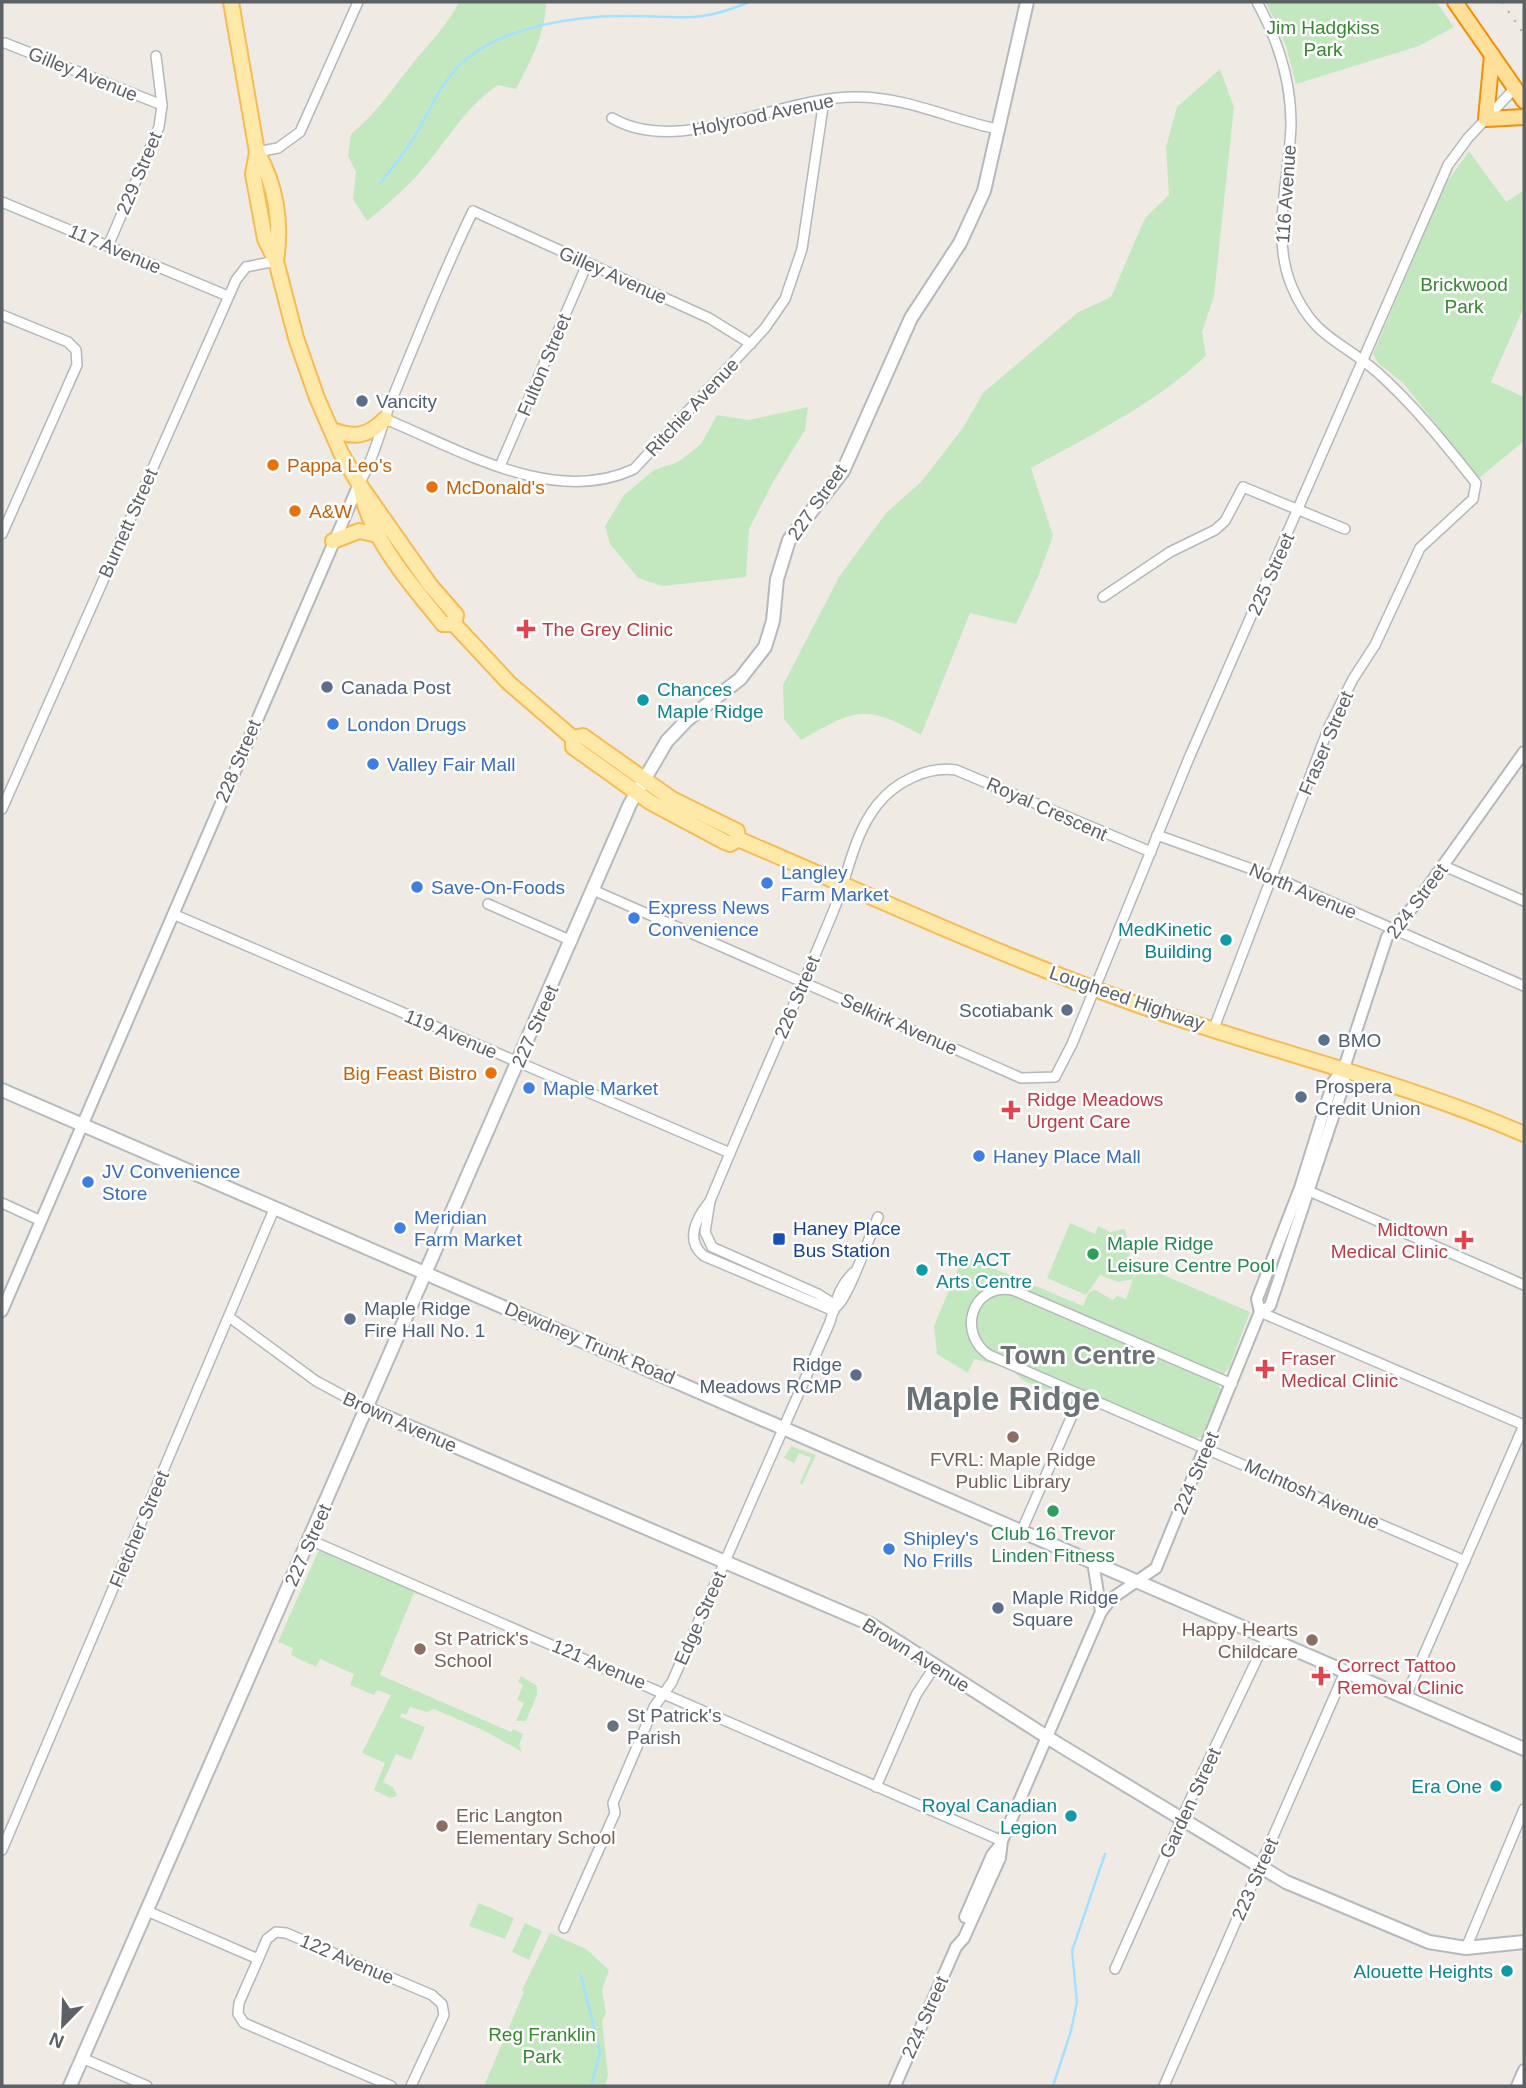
<svg xmlns="http://www.w3.org/2000/svg" width="1526" height="2088" font-family="Helvetica,sans-serif">
<style>
.green{fill:#c3e8bf}
.lines{fill:none;stroke-linecap:round;stroke-linejoin:round}
.stream{stroke:#a4e0ff;stroke-width:2.5}
.minor-casing{stroke:#b4b7bb;stroke-width:12}
.tertiary-casing{stroke:#b4b7bb;stroke-width:14}
.secondary-casing{stroke:#b5b9be;stroke-width:16}
.primary-casing{stroke:#f8ba53;stroke-width:18}
.trunk-casing{stroke:#f38f00;stroke-width:18}
.minor{stroke:#fff;stroke-width:9}
.tertiary{stroke:#fff;stroke-width:10}
.secondary{stroke:#fff;stroke-width:12}
.primary{stroke:#ffe9a9;stroke-width:14}
.trunk{stroke:#ffe09a;stroke-width:14}
.rail{stroke:#b3b4b5;stroke-width:2.5;stroke-dasharray:2 9;stroke-linecap:butt}
.service-dot{fill:#5c6f8a;stroke:#fff;stroke-width:2.5}
.food-dot{fill:#e8710a;stroke:#fff;stroke-width:2.5}
.health-dot{fill:#e0444e;stroke:#fff;stroke-width:2.5}
.culture-dot{fill:#0f9aa8;stroke:#fff;stroke-width:2.5}
.shop-dot{fill:#3f7fe0;stroke:#fff;stroke-width:2.5}
.transit-dot{fill:#1a4fb4;stroke:#fff;stroke-width:2.5}
.leisure-dot{fill:#2e9e5b;stroke:#fff;stroke-width:2.5}
.education-dot{fill:#8d6e63;stroke:#fff;stroke-width:2.5}
.worship-dot{fill:#6b7280;stroke:#fff;stroke-width:2.5}
.labels{text-anchor:middle;dominant-baseline:central;stroke-width:5;stroke-linejoin:round;paint-order:stroke}
.park-label{font-size:19px;fill:#358730;stroke:#fff}
.street-label{font-size:19px;fill:#5c6165;stroke:#fff}
.service-label{font-size:19px;fill:#4e5e75;stroke:#fff;text-anchor:start}
.food-label{font-size:19px;fill:#c56008;stroke:#fff;text-anchor:start}
.health-label{font-size:19px;fill:#be3a42;stroke:#fff;text-anchor:start}
.culture-label{font-size:19px;fill:#0d838f;stroke:#fff;text-anchor:end}
.shop-label{font-size:19px;fill:#366cbe;stroke:#fff;text-anchor:start}
.transit-label{font-size:19px;fill:#164399;stroke:#fff;text-anchor:start}
.leisure-label{font-size:19px;fill:#27864d;stroke:#fff;text-anchor:start}
.education-label{font-size:19px;fill:#785e54;stroke:#fff;text-anchor:start}
.worship-label{font-size:19px;fill:#5b616d;stroke:#fff;text-anchor:start}
.district-label{font-size:26px;font-weight:bold;fill:#6c7377;stroke:#fff}
.town-label{font-size:33px;font-weight:bold;fill:#6c7377;stroke:#fff}
</style>
<rect width="100%" height="100%" fill="#efebe4"/>
<!-- green -->
<g class="green">
<path d="M459,2H546C546,33 530,62 516,89L498,85C466,107 450,136 426,165C409,186 388,204 367,221L353,199L356,172L348,156L351,134C376,114 393,88 413,63C430,42 447,26 459,2Z"/>
<path d="M1266,2H1436L1454,27L1419,46L1296,84L1286,46Z"/>
<path d="M1220,69L1234,107L1214,296L1202,332L1206,356C1154,404 1093,434 1031,468L1053,536L1038,577L1016,624L970,613L921,735C864,703 856,709 801,740L784,719L783,685L839,577L886,513L921,482L963,428L983,393L1077,313L1111,297L1145,218L1169,195L1166,147L1177,107Z"/>
<path d="M1469,151L1506,202L1524,190V307L1491,382L1524,397V441L1479,478L1404,384L1378,363L1373,354L1445,185Z"/>
<path d="M808,407L805,430L773,482L749,529L746,577L662,586L638,578L610,544L605,526L624,495L654,470L678,462L701,444L717,415L749,420Z"/>
<path d="M1070,1223L1095,1234L1098,1226L1110,1232L1125,1229L1134,1278L1140,1265L1250,1312L1229,1368L1216,1382L1222,1391L1204,1436L1195,1439L1077,1391L1072,1401L1024,1381L1009,1368L974,1359L968,1373L937,1354L934,1326L962,1259L969,1258L1083,1306L1089,1292L1095,1290L1113,1300L1117,1296L1126,1299L1133,1279L1118,1282L1100,1275L1086,1295L1047,1278Z"/>
<path d="M791,1446L816,1455L802,1485L800,1483L811,1458L799,1453L794,1463L784,1458Z"/>
<path d="M322,1550L442,1602L414,1593L380,1675L511,1732L513,1729L523,1734L519,1745L522,1752L485,1731L434,1709L427,1712L410,1707L406,1715L402,1713L400,1717L425,1727L411,1760L396,1754L383,1782L393,1787L397,1796L390,1798L374,1790L385,1763L362,1753L391,1695L377,1690L374,1695L350,1685L354,1674L320,1659L316,1667L291,1655L293,1648L278,1642L318,1552Z"/>
<path d="M521,1676L537,1686V1695L526,1721H516L524,1703L517,1700L523,1685L518,1682Z"/>
<path d="M479,1903L514,1918L505,1939L469,1926Z"/>
<path d="M525,1923L542,1931L529,1960L512,1952Z"/>
<path d="M550,1933L586,1949L609,1970L602,1990L606,2013L602,2021L608,2075L605,2086H484L524,1992L522,1990Z"/>
</g>
<g class="lines">
<!-- stream -->
<g class="stream">
<path d="M380,183C392,168 405,153 415,136C430,110 442,80 465,60C504,27 573,16 623,16C677,15 696,25 749,2"/>
<path d="M581,1975L600,2052L591,2086"/>
<path d="M1053,2086L1071,2031L1077,2002L1072,1951L1105,1854"/>
</g>
<defs>
<g id="minor">
<path d="M5,43L162,105"/>
<path d="M612,118C680,158 779,96 857,97C906,97 950,119 997,129"/>
<path d="M257,152L278,148L300,132L358,2"/>
<path d="M2,202L228,296"/>
<path d="M108,246L159,127L162,105L156,56"/>
<path d="M2,315L68,342L76,350L77,365L2,534"/>
<path d="M385,419C459,449 553,507 634,469L765,328L785,299L802,249L824,100"/>
<path d="M500,466L587,264"/>
<path d="M359,484C374,458 380,431 390,404C417,339 442,274 473,211L709,318L751,344"/>
<path d="M1103,597L1170,552L1215,530L1225,521L1243,487L1345,529"/>
<path d="M2,809L236,280L246,267L276,261"/>
<path d="M1157,835L1274,877L1524,986"/>
<path d="M1444,866L1524,901"/>
<path d="M593,890L1021,1078L1055,1077L1072,1044L1189,758L1448,165L1468,138L1515,88"/>
<path d="M488,904L572,941"/>
<path d="M173,914L730,1153"/>
<path d="M1214,1028L1329,727L1353,679L1375,645L1420,548L1473,499L1476,483C1445,444 1414,405 1377,372C1341,340 1314,339 1292,287C1270,236 1290,177 1291,124C1291,79 1278,40 1257,2"/>
<path d="M1302,1188L1524,1285"/>
<path d="M710,1201L705,1232L712,1247L818,1294L837,1306"/>
<path d="M2,1203L39,1220"/>
<path d="M837,1306C848,1298 870,1235 878,1217"/>
<path d="M834,1311L704,1256C684,1240 697,1217 710,1201C750,1104 793,1009 833,912C848,877 852,837 877,805C895,782 927,766 956,770L1151,852"/>
<path d="M1260,1312L1524,1425"/>
<path d="M229,1317L316,1381L368,1409"/>
<path d="M1232,1384L1013,1290C971,1283 957,1333 989,1355L1465,1561"/>
<path d="M1022,1530L1081,1395"/>
<path d="M310,1540L1002,1841"/>
<path d="M1405,1698L1524,1425"/>
<path d="M876,1787L916,1695L935,1666"/>
<path d="M2,1850L275,1207"/>
<path d="M147,1911L258,1959"/>
<path d="M564,1928L615,1813L613,1803L654,1707L672,1682L830,1322C836,1302 838,1288 853,1273"/>
<path d="M1466,1948L1524,1809"/>
<path d="M1115,1969L1195,1789L1267,1638"/>
<path d="M82,2058L147,2086"/>
<path d="M391,2086L244,2023L238,2014L239,2003L267,1939L276,1932L286,1933L432,1995L442,2004L444,2015L411,2086"/>
<path d="M1164,2086L1345,1672"/>
</g>
<g id="tertiary">
<path d="M2,1311L359,484"/>
<path d="M1260,1312L1257,1299L1300,1188L1333,1082L1344,1068"/>
<path d="M1093,1562L1101,1612"/>
<path d="M965,1917L992,1855L1001,1844"/>
<path d="M895,2086L956,1947L964,1938L1000,1858L1002,1841L1101,1612L1111,1599L1156,1568L1260,1312L1270,1306L1344,1084V1068L1387,937L1417,902L1524,752"/>
<path d="M1517,2086L1524,2070"/>
</g>
<g id="secondary">
<path d="M2,1090L1524,1749"/>
<path d="M368,1409L870,1624L1058,1744L1286,1882L1429,1942L1466,1948L1524,1942"/>
<path d="M70,2086L630,804L667,741L687,720L740,679L765,647L773,621L777,579L789,540L843,471L911,318L960,243L984,191L1027,2"/>
</g>
<g id="primary">
<path d="M231,2L257,152L253,174L265,239L276,261L296,338L317,398L341,453L359,484L430,585L456,615L454,624"/>
<path d="M257,152C276,184 282,224 276,261"/>
<path d="M332,430C355,438 367,437 385,419"/>
<path d="M360,485C369,538 410,583 443,624H454L509,683L573,738L583,736L672,799L737,831L738,839"/>
<path d="M333,541L359,531L378,535"/>
<path d="M573,738V747L650,802L725,842L730,844L738,839C869,895 998,955 1133,1003C1263,1050 1397,1079 1524,1134"/>
</g>
<g id="trunk">
<path d="M1455,2L1524,101"/>
<path d="M1492,55L1486,119L1524,117"/>
</g>
</defs>
<!-- minor casing -->
<use href="#minor" class="minor-casing"/>
<!-- tertiary casing -->
<use href="#tertiary" class="tertiary-casing"/>
<!-- secondary casing -->
<use href="#secondary" class="secondary-casing"/>
<!-- primary casing -->
<use href="#primary" class="primary-casing"/>
<!-- trunk casing -->
<use href="#trunk" class="trunk-casing"/>
<!-- minor -->
<use href="#minor" class="minor"/>
<!-- tertiary -->
<use href="#tertiary" class="tertiary"/>
<!-- secondary -->
<use href="#secondary" class="secondary"/>
<!-- primary -->
<use href="#primary" class="primary"/>
<!-- trunk -->
<use href="#trunk" class="trunk"/>
<!-- rail -->
<path class="rail" d="M1502,2L1524,34"/>
</g>
<!-- markers -->
<g class="service-dot">
<circle cx="362" cy="401" r="7"/>
<circle cx="327" cy="687" r="7"/>
<circle cx="1067" cy="1010" r="7"/>
<circle cx="1324" cy="1040" r="7"/>
<circle cx="1301" cy="1097" r="7"/>
<circle cx="350" cy="1319" r="7"/>
<circle cx="856" cy="1375" r="7"/>
<circle cx="998" cy="1608" r="7"/>
</g>
<g class="food-dot">
<circle cx="273" cy="465" r="7"/>
<circle cx="432" cy="487" r="7"/>
<circle cx="295" cy="511" r="7"/>
<circle cx="491" cy="1073" r="7"/>
</g>
<g class="health-dot">
<path d="M522.5 618.5h7v7h7v7h-7v7h-7v-7h-7v-7h7z"/>
<path d="M1007.5 1099.5h7v7h7v7h-7v7h-7v-7h-7v-7h7z"/>
<path d="M1460.5 1229.5h7v7h7v7h-7v7h-7v-7h-7v-7h7z"/>
<path d="M1261.5 1358.5h7v7h7v7h-7v7h-7v-7h-7v-7h7z"/>
<path d="M1317.5 1665.5h7v7h7v7h-7v7h-7v-7h-7v-7h7z"/>
</g>
<g class="culture-dot">
<circle cx="643" cy="700" r="7"/>
<circle cx="1226" cy="940" r="7"/>
<circle cx="922" cy="1270" r="7"/>
<circle cx="1496" cy="1786" r="7"/>
<circle cx="1071" cy="1816" r="7"/>
<circle cx="1507" cy="1971" r="7"/>
</g>
<g class="shop-dot">
<circle cx="333" cy="724" r="7"/>
<circle cx="373" cy="764" r="7"/>
<circle cx="767" cy="883" r="7"/>
<circle cx="417" cy="887" r="7"/>
<circle cx="634" cy="918" r="7"/>
<circle cx="529" cy="1088" r="7"/>
<circle cx="979" cy="1156" r="7"/>
<circle cx="88" cy="1182" r="7"/>
<circle cx="400" cy="1228" r="7"/>
<circle cx="889" cy="1549" r="7"/>
</g>
<rect class="transit-dot" x="772" y="1232" width="14" height="14" rx="3.5"/>
<g class="leisure-dot">
<circle cx="1093" cy="1254" r="7"/>
<circle cx="1053" cy="1511" r="7"/>
</g>
<g class="education-dot">
<circle cx="1013" cy="1437" r="7"/>
<circle cx="1312" cy="1640" r="7"/>
<circle cx="420" cy="1649" r="7"/>
<circle cx="442" cy="1826" r="7"/>
</g>
<circle class="worship-dot" cx="613" cy="1726" r="7"/>
<g class="labels">
<!-- park labels -->
<g class="park-label">
<text x="1323" y="27">Jim Hadgkiss<tspan x="1323" dy="22">Park</tspan></text>
<text x="1464" y="284">Brickwood<tspan x="1464" dy="22">Park</tspan></text>
<text x="542" y="2034">Reg Franklin<tspan x="542" dy="22">Park</tspan></text>
</g>
<!-- street labels -->
<g class="street-label">
<text transform="translate(83 74) rotate(22)">Gilley Avenue</text>
<text transform="translate(763 115) rotate(-12)">Holyrood Avenue</text>
<text transform="translate(139 173) rotate(-67)">229 Street</text>
<text transform="translate(1286 194) rotate(-86)">116 Avenue</text>
<text transform="translate(115 249) rotate(23)">117 Avenue</text>
<text transform="translate(613 275) rotate(24)">Gilley Avenue</text>
<text transform="translate(544 365) rotate(-67)">Fulton Street</text>
<text transform="translate(692 407) rotate(-47)">Ritchie Avenue</text>
<text transform="translate(817 502) rotate(-55)">227 Street</text>
<text transform="translate(128 523) rotate(-66)">Burnett Street</text>
<text transform="translate(1271 574) rotate(-66)">225 Street</text>
<text transform="translate(1326 743) rotate(-67)">Fraser Street</text>
<text transform="translate(238 761) rotate(-67)">228 Street</text>
<text transform="translate(1047 809) rotate(24)">Royal Crescent</text>
<text transform="translate(1303 891) rotate(23)">North Avenue</text>
<text transform="translate(1417 901) rotate(-53)">224 Street</text>
<text transform="translate(797 997) rotate(-67)">226 Street</text>
<text transform="translate(1127 998) rotate(19)">Lougheed Highway</text>
<text transform="translate(899 1024) rotate(24)">Selkirk Avenue</text>
<text transform="translate(535 1026) rotate(-66)">227 Street</text>
<text transform="translate(451 1034) rotate(23)">119 Avenue</text>
<text transform="translate(590 1343) rotate(23)">Dewdney Trunk Road</text>
<text transform="translate(400 1422) rotate(24)">Brown Avenue</text>
<text transform="translate(1196 1473) rotate(-67)">224 Street</text>
<text transform="translate(1312 1494) rotate(24)">McIntosh Avenue</text>
<text transform="translate(139 1529) rotate(-67)">Fletcher Street</text>
<text transform="translate(308 1545) rotate(-66)">227 Street</text>
<text transform="translate(700 1618) rotate(-66)">Edge Street</text>
<text transform="translate(916 1655) rotate(32)">Brown Avenue</text>
<text transform="translate(599 1664) rotate(23)">121 Avenue</text>
<text transform="translate(1190 1803) rotate(-65)">Garden Street</text>
<text transform="translate(1255 1879) rotate(-66)">223 Street</text>
<text transform="translate(347 1959) rotate(23)">122 Avenue</text>
<text transform="translate(925 2017) rotate(-66)">224 Street</text>
</g>
<!-- service labels -->
<g class="service-label">
<text x="376" y="401">Vancity</text>
<text x="341" y="687">Canada Post</text>
<text x="1053" y="1010" text-anchor="end">Scotiabank</text>
<text x="1338" y="1040">BMO</text>
<text x="1315" y="1086">Prospera<tspan x="1315" dy="22">Credit Union</tspan></text>
<text x="364" y="1308">Maple Ridge<tspan x="364" dy="22">Fire Hall No. 1</tspan></text>
<text x="842" y="1364" text-anchor="end">Ridge<tspan x="842" dy="22">Meadows RCMP</tspan></text>
<text x="1012" y="1597">Maple Ridge<tspan x="1012" dy="22">Square</tspan></text>
</g>
<!-- food labels -->
<g class="food-label">
<text x="287" y="465">Pappa Leo's</text>
<text x="446" y="487">McDonald's</text>
<text x="309" y="511">A&amp;W</text>
<text x="477" y="1073" text-anchor="end">Big Feast Bistro</text>
</g>
<!-- health labels -->
<g class="health-label">
<text x="542" y="629">The Grey Clinic</text>
<text x="1027" y="1099">Ridge Meadows<tspan x="1027" dy="22">Urgent Care</tspan></text>
<text x="1448" y="1229" text-anchor="end">Midtown<tspan x="1448" dy="22">Medical Clinic</tspan></text>
<text x="1281" y="1358">Fraser<tspan x="1281" dy="22">Medical Clinic</tspan></text>
<text x="1337" y="1665">Correct Tattoo<tspan x="1337" dy="22">Removal Clinic</tspan></text>
</g>
<!-- culture labels -->
<g class="culture-label">
<text x="657" y="689" text-anchor="start">Chances<tspan x="657" dy="22">Maple Ridge</tspan></text>
<text x="1212" y="929">MedKinetic<tspan x="1212" dy="22">Building</tspan></text>
<text x="936" y="1259" text-anchor="start">The ACT<tspan x="936" dy="22">Arts Centre</tspan></text>
<text x="1482" y="1786">Era One</text>
<text x="1057" y="1805">Royal Canadian<tspan x="1057" dy="22">Legion</tspan></text>
<text x="1493" y="1971">Alouette Heights</text>
</g>
<!-- shop labels -->
<g class="shop-label">
<text x="347" y="724">London Drugs</text>
<text x="387" y="764">Valley Fair Mall</text>
<text x="781" y="872">Langley<tspan x="781" dy="22">Farm Market</tspan></text>
<text x="431" y="887">Save-On-Foods</text>
<text x="648" y="907">Express News<tspan x="648" dy="22">Convenience</tspan></text>
<text x="543" y="1088">Maple Market</text>
<text x="993" y="1156">Haney Place Mall</text>
<text x="102" y="1171">JV Convenience<tspan x="102" dy="22">Store</tspan></text>
<text x="414" y="1217">Meridian<tspan x="414" dy="22">Farm Market</tspan></text>
<text x="903" y="1538">Shipley's<tspan x="903" dy="22">No Frills</tspan></text>
</g>
<!-- transit labels -->
<g class="transit-label">
<text x="793" y="1228">Haney Place<tspan x="793" dy="22">Bus Station</tspan></text>
</g>
<!-- leisure labels -->
<g class="leisure-label">
<text x="1107" y="1243">Maple Ridge<tspan x="1107" dy="22">Leisure Centre Pool</tspan></text>
<text x="1053" y="1533" text-anchor="middle">Club 16 Trevor<tspan x="1053" dy="22">Linden Fitness</tspan></text>
</g>
<!-- education labels -->
<g class="education-label">
<text x="1013" y="1459" text-anchor="middle">FVRL: Maple Ridge<tspan x="1013" dy="22">Public Library</tspan></text>
<text x="1298" y="1629" text-anchor="end">Happy Hearts<tspan x="1298" dy="22">Childcare</tspan></text>
<text x="434" y="1638">St Patrick's<tspan x="434" dy="22">School</tspan></text>
<text x="456" y="1815">Eric Langton<tspan x="456" dy="22">Elementary School</tspan></text>
</g>
<!-- worship labels -->
<g class="worship-label">
<text x="627" y="1715">St Patrick's<tspan x="627" dy="22">Parish</tspan></text>
</g>
<!-- district labels -->
<g class="district-label">
<text x="1078" y="1355">Town Centre</text>
</g>
<!-- town labels -->
<g class="town-label">
<text x="1003" y="1398">Maple Ridge</text>
</g>
</g>
<!-- border -->
<rect width="1526" height="2088" fill="none" stroke="#5c6165" stroke-width="7"/>
<!-- north arrow -->
<g transform="translate(63 2025) rotate(203)" stroke="#ffffff" stroke-width="5" paint-order="stroke">
<path d="M0-5L12 26L0 18L-12 26Z" fill="#5c6165"/>
<text y="-10" font-size="19" font-weight="bold" text-anchor="middle" fill="#5c6165">N</text>
</g>
</svg>
